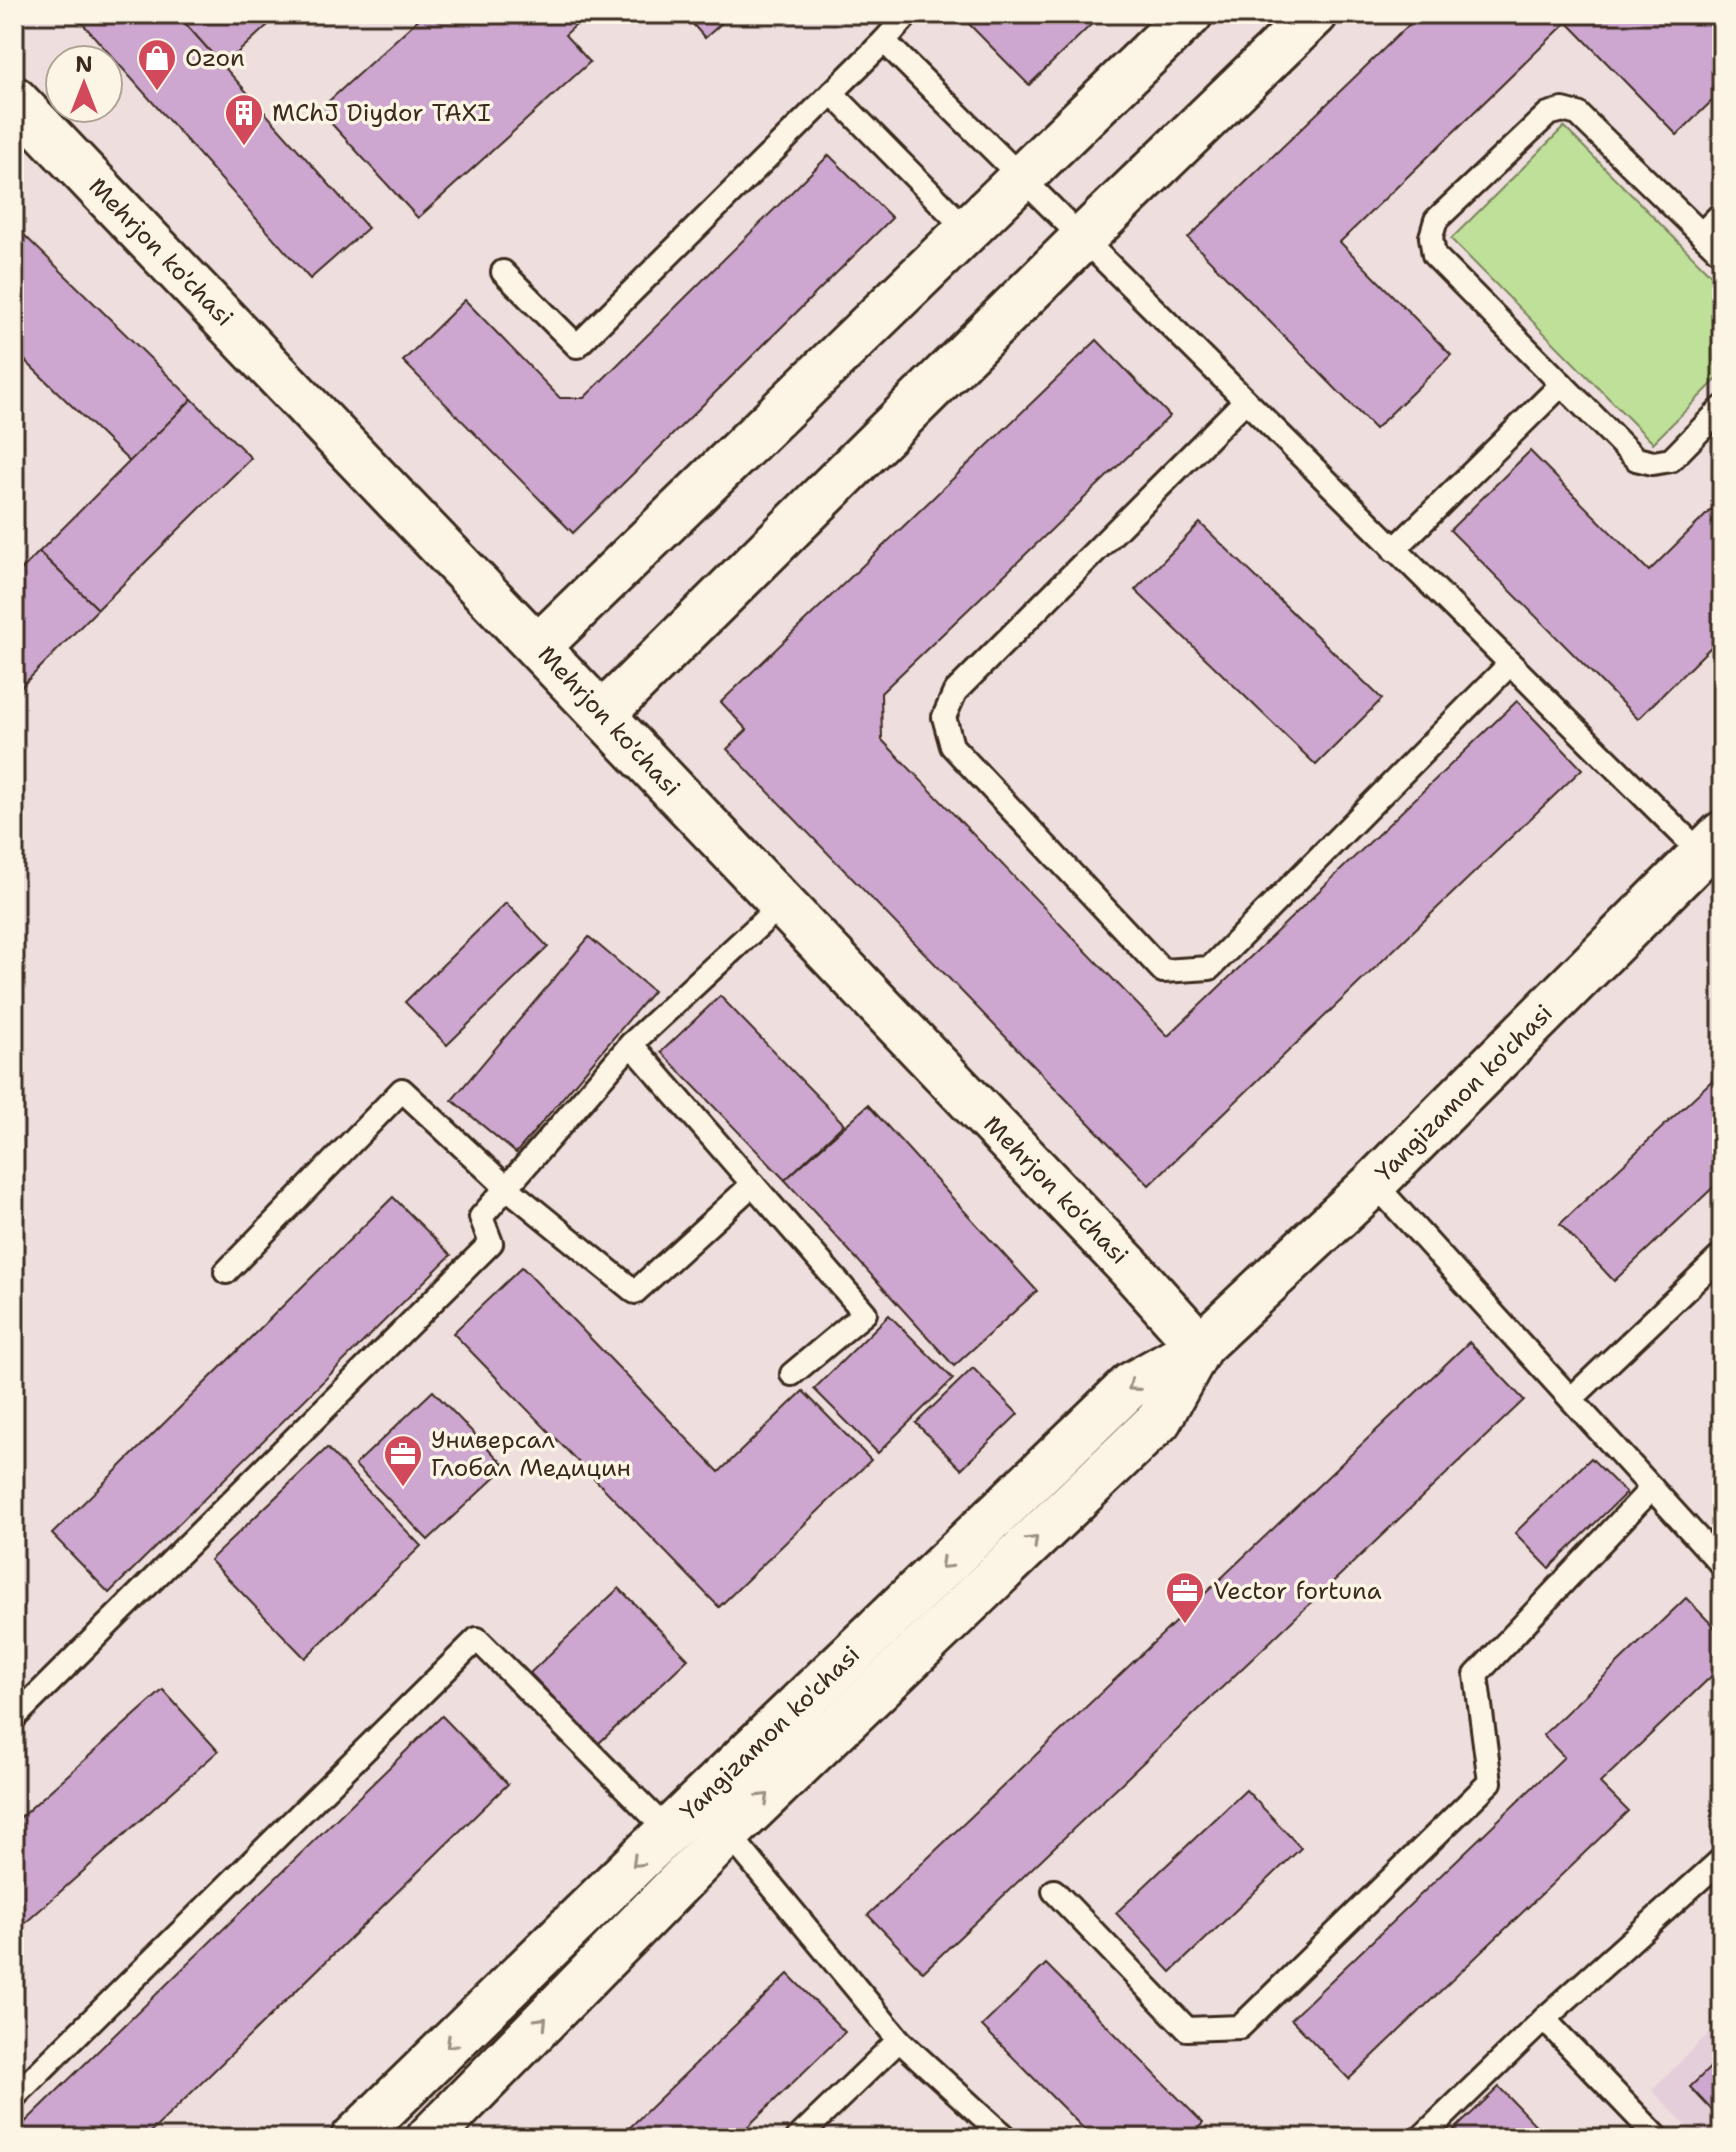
<svg xmlns="http://www.w3.org/2000/svg" width="1736" height="2152" font-family="'Shantell Sans',sans-serif">
<style>
.built{fill:#e4ceda}
.green{fill:#bee099;stroke:#7c855c;stroke-width:2}
.building{fill:#cda7cf;stroke:#3b2a1e;stroke-width:2}
.lines{fill:none;stroke-linecap:round;stroke-linejoin:round}
.service-casing{stroke:#3b2a1e;stroke-width:28}
.minor-casing{stroke:#3b2a1e;stroke-width:50}
.tertiary-casing{stroke:#3b2a1e;stroke-width:50}
.secondary-casing{stroke:#3b2a1e;stroke-width:50}
.service{stroke:#fcf5e5;stroke-width:22}
.minor{stroke:#fcf5e5;stroke-width:44}
.tertiary{stroke:#fcf5e5;stroke-width:44}
.secondary{stroke:#fcf5e5;stroke-width:44}
.oneway{stroke:#9c9082}
.labels{text-anchor:middle;dominant-baseline:central;stroke-width:7;stroke-linejoin:round;paint-order:stroke}
.poi-label{font-size:24px;fill:#3b2a1e;stroke:#fcf5e5;text-anchor:start}
.street-label{font-size:24px;fill:#3b2a1e;stroke:#fcf5e5}
</style>
<rect width="100%" height="100%" fill="#eedede"/>
<filter id="ink" filterUnits="userSpaceOnUse"><feTurbulence type="fractalNoise" baseFrequency=".0125" numOctaves="2"/><feDisplacementMap in="SourceGraphic" scale="16" xChannelSelector="R" yChannelSelector="G"/><feConvolveMatrix kernelMatrix="1 2 1 2 8 2 1 2 1" color-interpolation-filters="sRGB"/></filter>
<g filter="url(#ink)">
<!-- built -->
<path class="built" d="M1722,2020V2138H1698L1652,2090Z"/>
<!-- green -->
<path class="green" d="M1564,127L1722,286V374L1653,443L1451,239Z"/>
<!-- building -->
<g class="building">
<path d="M74,14H177L368,228L310,279Z"/>
<path d="M177,14H260L269,24L223,66Z"/>
<path d="M424,14H588L565,35L590,62L418,218L319,110Z"/>
<path d="M684,14H732L705,38Z"/>
<path d="M973,14H1102L1029,85L966,21Z"/>
<path d="M1420,14H1699L1722,38V91L1677,135L1567,22L1340,242L1451,355L1375,429L1188,238Z"/>
<path d="M829,155L892,218L573,533L403,361L465,300L560,398H584Z"/>
<path d="M19,230L192,399L130,462L14,350V234Z"/>
<path d="M1097,340L1170,416L881,693L882,740L1168,1036L1517,701L1582,769L1149,1185L727,749L747,730L721,702Z"/>
<path d="M192,399L251,458L98,609L39,552Z"/>
<path d="M1530,451L1649,571L1722,499V636L1638,719L1450,530Z"/>
<path d="M1200,523L1382,699L1316,765L1135,590Z"/>
<path d="M39,552L98,609L14,694V577Z"/>
<path d="M506,903L548,947L447,1045L405,1002Z"/>
<path d="M589,937L653,991L516,1153L452,1100Z"/>
<path d="M720,996L844,1124L785,1180L661,1052Z"/>
<path d="M1722,1071V1179L1614,1281L1560,1224Z"/>
<path d="M868,1105L1037,1291L954,1366L785,1180Z"/>
<path d="M393,1197L451,1255L109,1593L52,1534Z"/>
<path d="M522,1267L719,1472L803,1391L871,1460L719,1607L453,1333Z"/>
<path d="M889,1315L953,1379L878,1453L814,1389Z"/>
<path d="M1469,1342L1524,1400L923,1972L868,1915Z"/>
<path d="M973,1368L1018,1414L961,1469L916,1423Z"/>
<path d="M433,1391L506,1467L428,1540L355,1465Z"/>
<path d="M327,1448L421,1546L305,1658L210,1560Z"/>
<path d="M1591,1458L1626,1493L1549,1568L1515,1533Z"/>
<path d="M619,1588L688,1659L598,1744L530,1673Z"/>
<path d="M1686,1598L1722,1635V1666L1600,1783L1628,1811L1349,2079L1291,2019L1564,1757L1543,1735Z"/>
<path d="M163,1690L218,1751L14,1933V1823Z"/>
<path d="M442,1716L508,1784L145,2138H14V2133Z"/>
<path d="M1246,1790L1301,1848L1171,1972L1116,1913Z"/>
<path d="M1046,1964L1203,2123L1189,2138H1093L982,2026Z"/>
<path d="M788,1974L845,2032L736,2138H619Z"/>
<path d="M1722,2056V2121L1690,2087Z"/>
<path d="M1499,2087L1548,2138H1459L1453,2131Z"/>
</g>
<g class="lines">
<defs>
<g id="service">
<path d="M884,41L1701,853"/>
<path d="M832,93L967,230"/>
<path d="M1701,234L1722,213"/>
<path d="M1722,254L1578,114L1563,110L1548,114L1436,220L1431,237L1434,255L1636,459L1653,463L1671,460L1722,408"/>
<path d="M503,272L577,346L884,41L908,14"/>
<path d="M1244,402L955,692L944,717L952,746L1163,971L1210,968L1510,664"/>
<path d="M1394,550L1562,384"/>
<path d="M782,904L631,1044L865,1313L792,1374"/>
<path d="M1374,1183L1722,1565"/>
<path d="M226,1272L402,1090L506,1187L635,1292L753,1184"/>
<path d="M1571,1399L1722,1255"/>
<path d="M14,1718L491,1243L481,1217L631,1044"/>
<path d="M728,1833L899,2040L1006,2138"/>
<path d="M1054,1891L1187,2029L1240,2027L1490,1782L1476,1675L1652,1488"/>
<path d="M1544,2019L1658,2138"/>
<path d="M14,2097L477,1639L668,1831"/>
<path d="M798,2138L899,2040"/>
<path d="M1421,2138L1544,2019L1722,1859"/>
</g>
<g id="minor">
<path d="M539,646L1190,14"/>
<path d="M602,715L1081,240L1315,14"/>
</g>
<path id="tertiary" d="M14,99L1130,1268L1200,1346"/>
<g id="secondary">
<path d="M354,2138L697,1803L1131,1385L1200,1346L1374,1183L1722,834"/>
<path d="M429,2138L728,1833L1159,1420L1200,1346"/>
</g>
</defs>
<!-- service casing -->
<use href="#service" class="service-casing"/>
<!-- minor casing -->
<use href="#minor" class="minor-casing"/>
<!-- tertiary casing -->
<use href="#tertiary" class="tertiary-casing"/>
<!-- secondary casing -->
<use href="#secondary" class="secondary-casing"/>
<!-- service -->
<use href="#service" class="service"/>
<!-- minor -->
<use href="#minor" class="minor"/>
<!-- tertiary -->
<use href="#tertiary" class="tertiary"/>
<!-- secondary -->
<use href="#secondary" class="secondary"/>
</g>
<!-- one-way arrows -->
<defs><path id="oneway-chevron" d="M-2-3.5L2.5 0L-2 3.5" fill="none" stroke-width="1.6" stroke-linecap="round" stroke-linejoin="round" transform="scale(2)"/></defs>
<g class="oneway">
<use href="#oneway-chevron" transform="translate(1133 1386) rotate(144)"/>
<use href="#oneway-chevron" transform="translate(1033 1541) rotate(-44)"/>
<use href="#oneway-chevron" transform="translate(945 1564) rotate(136)"/>
<use href="#oneway-chevron" transform="translate(764 1798) rotate(-44)"/>
<use href="#oneway-chevron" transform="translate(637 1862) rotate(136)"/>
<use href="#oneway-chevron" transform="translate(542 2022) rotate(-46)"/>
<use href="#oneway-chevron" transform="translate(451 2043) rotate(136)"/>
</g>
</g>
<!-- icons -->
<defs>
<symbol id="shop-pin" viewBox="-11 -11 22 30"><path d="M0 17L-7.5 6A9.5 9.5 0 1 1 7.5 6Z" fill="#d1495b" stroke="#fcf5e5"/><path d="M-5-2.5h2.3a2.7 3.5 0 0 1 5.4 0H5L5.5 6h-11ZM-1.5-2.5h3a1.5 2.3 0 0 0-3 0Z" fill="#fff"/></symbol>
<symbol id="building-pin" viewBox="-11 -11 22 30"><path d="M0 17L-7.5 6A9.5 9.5 0 1 1 7.5 6Z" fill="#d1495b" stroke="#fcf5e5"/><path d="M-4-6H4V6H1V3H-1V6H-4ZM-2.5-4.3h1.7v1.8h-1.7ZM.8-4.3h1.7v1.8H.8ZM-2.5-1h1.7V.8h-1.7ZM.8-1h1.7V.8H.8Z" fill="#fff"/></symbol>
<symbol id="office-pin" viewBox="-11 -11 22 30"><path d="M0 17L-7.5 6A9.5 9.5 0 1 1 7.5 6Z" fill="#d1495b" stroke="#fcf5e5"/><path d="M-6-3h4V-5.5h4V-3h4V5H-6ZM-1-4.5V-3h2v-1.5ZM-6 0V1H6V0Z" fill="#fff"/></symbol>
</defs>
<g fill-rule="evenodd">
<use href="#shop-pin" x="135" y="36" width="44" height="60"/>
<use href="#building-pin" x="222" y="91" width="44" height="60"/>
<use href="#office-pin" x="381" y="1432" width="44" height="60"/>
<use href="#office-pin" x="1163" y="1569" width="44" height="60"/>
</g>
<g class="labels">
<!-- poi labels -->
<g class="poi-label">
<text x="185" y="58">Ozon</text>
<text x="272" y="113">MChJ Diydor TAXI</text>
<text x="431" y="1440">Универсал<tspan x="431" dy="28">Глобал Медицин</tspan></text>
<text x="1213" y="1591">Vector fortuna</text>
</g>
<!-- street labels -->
<g class="street-label">
<text transform="translate(161 252) rotate(46)">Mehrjon ko'chasi</text>
<text transform="translate(609 721) rotate(47)">Mehrjon ko'chasi</text>
<text transform="translate(1464 1093) rotate(-45)">Yangizamon ko'chasi</text>
<text transform="translate(1056 1190) rotate(46)">Mehrjon ko'chasi</text>
<text transform="translate(770 1733) rotate(-44)">Yangizamon ko'chasi</text>
</g>
</g>
<!-- margin -->
<rect width="1736" height="2152" fill="none" stroke="#fcf5e5" stroke-width="48"/>
<rect x="24" y="24" width="1688" height="2104" fill="none" stroke="#3b2a1e" stroke-width="3" filter="url(#ink)"/>
<!-- north arrow -->
<g transform="translate(84 84)"><circle r="38" fill="#fcf5e5" stroke="#afa495" stroke-width="2"/>
<path d="M0-6L14 30L0 20L-14 30Z" fill="#d1495b"/>
<text y="-12" font-size="22" font-weight="bold" text-anchor="middle" fill="#3b2a1e">N</text>
</g>
</svg>
